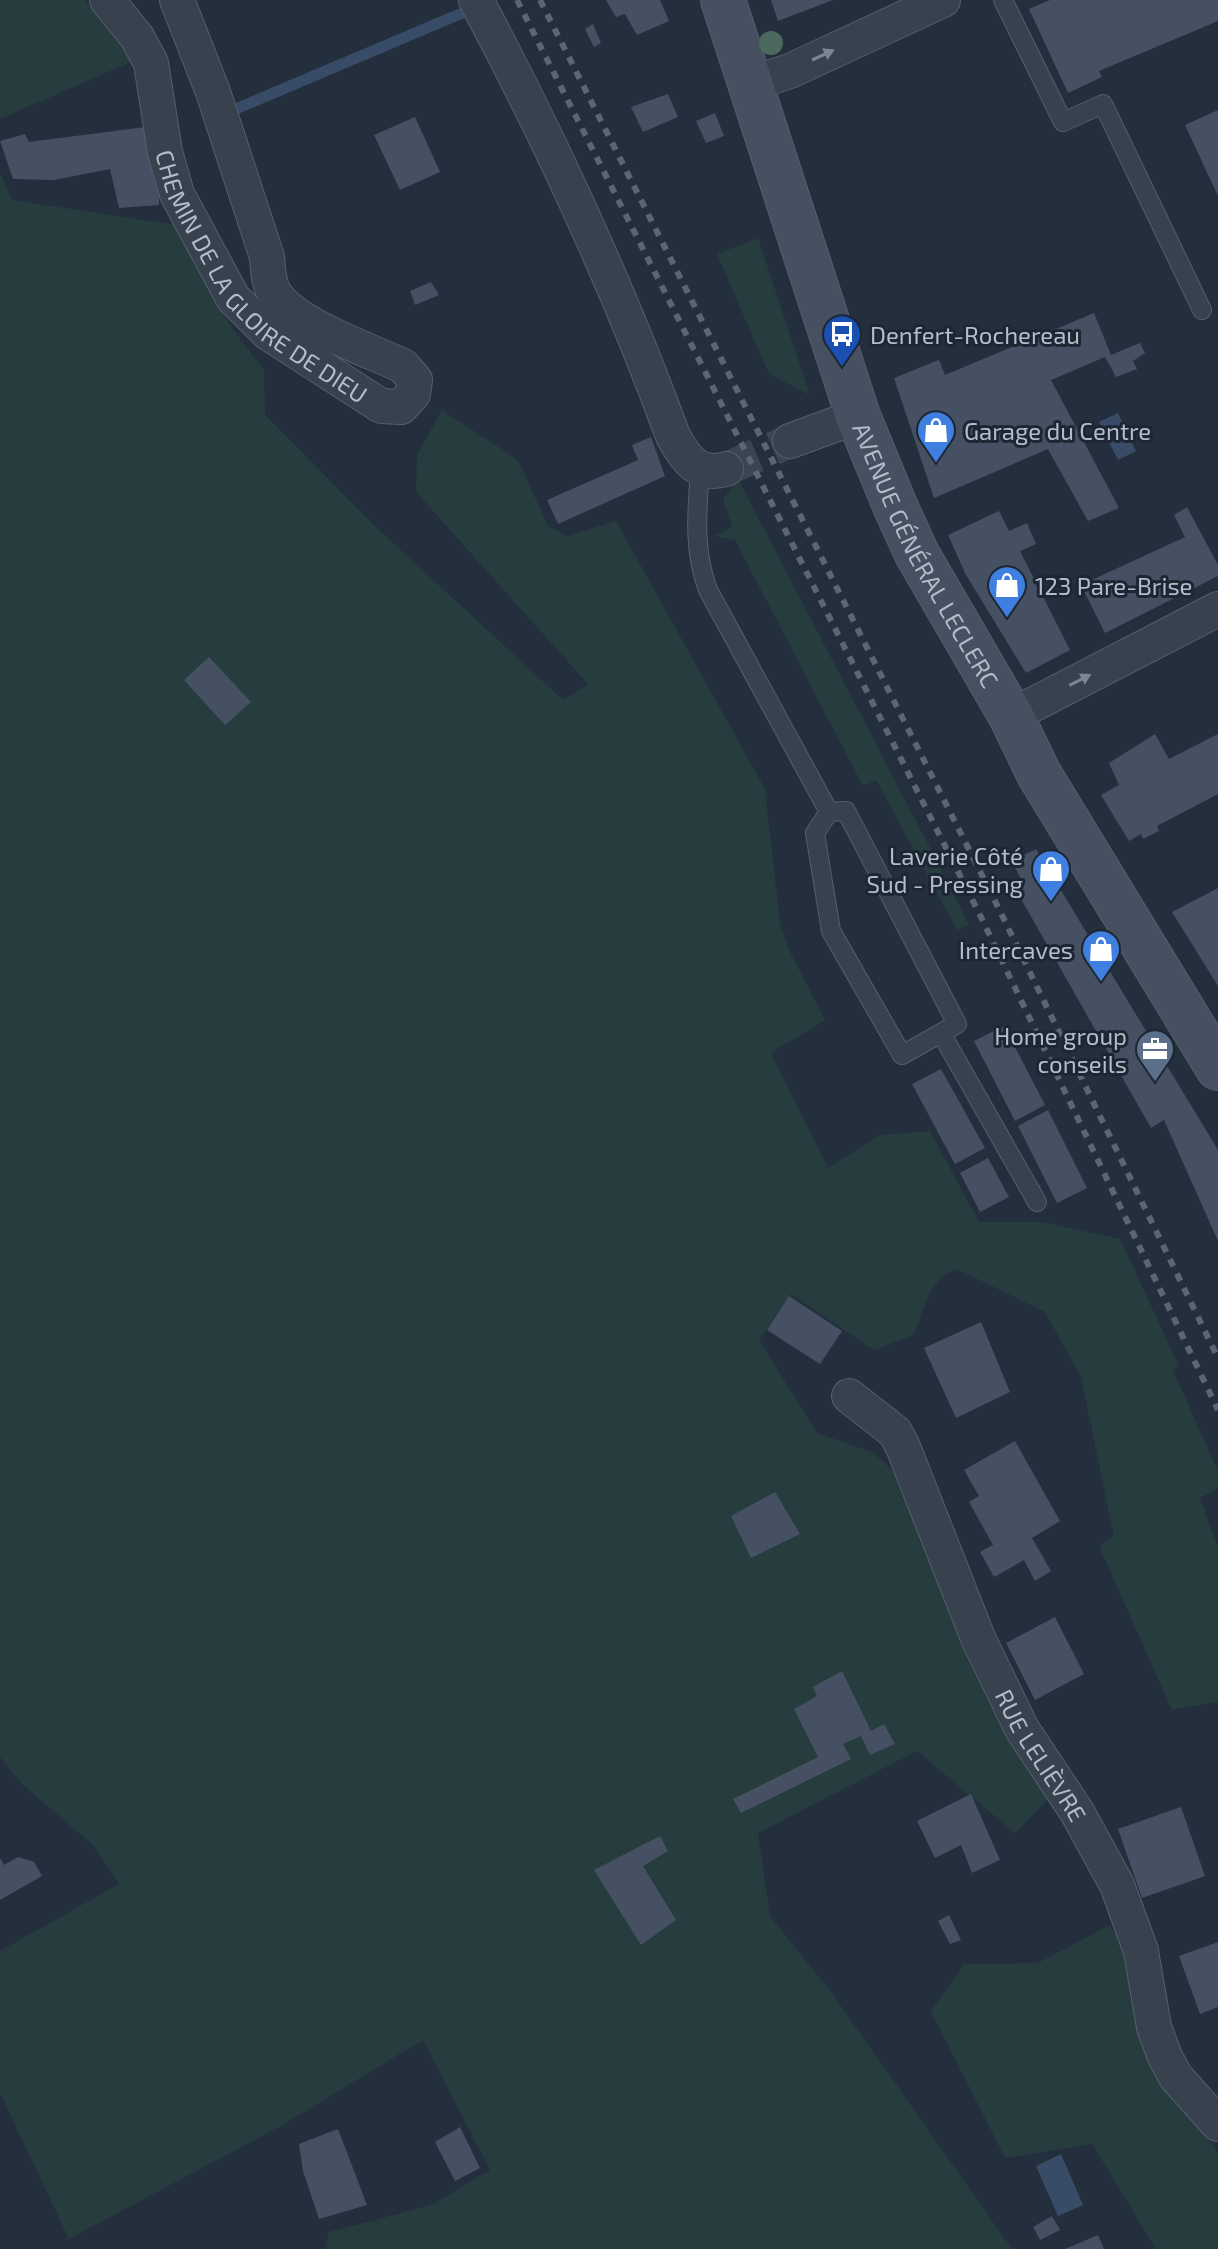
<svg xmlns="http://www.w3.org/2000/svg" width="1218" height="2249" font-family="'Exo 2',sans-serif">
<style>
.green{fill:#263c3f}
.water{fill:#394c67}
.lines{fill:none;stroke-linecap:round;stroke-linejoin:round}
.stream{stroke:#394c67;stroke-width:11}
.building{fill:#455162}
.street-tunnel{stroke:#3a4453;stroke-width:34;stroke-dasharray:34 17;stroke-linecap:butt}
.lane-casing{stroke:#565f6c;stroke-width:20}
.street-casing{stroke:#565f6c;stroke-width:36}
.secondary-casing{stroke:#565f6c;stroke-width:46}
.lane{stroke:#38414e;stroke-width:18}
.street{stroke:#38414e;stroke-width:34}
.secondary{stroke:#465061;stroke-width:44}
.rail{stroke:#5a6575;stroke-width:6;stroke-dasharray:8 8;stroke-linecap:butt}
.tree{fill:#4b6a5d}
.oneway{fill:#7c8592}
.labels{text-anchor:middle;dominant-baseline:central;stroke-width:6;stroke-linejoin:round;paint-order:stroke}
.street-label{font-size:24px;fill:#b4bcc9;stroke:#1d2633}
.poi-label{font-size:24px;fill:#b4bcc9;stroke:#1d2633;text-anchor:start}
</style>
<rect width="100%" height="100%" fill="#242f3e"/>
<!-- green -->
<g class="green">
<path d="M0,0H85L133,61L0,119Z"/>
<path d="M0,172L12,200L177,225L230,325L264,370L265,415L377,528L563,700L588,684L416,492L417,455L442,410L518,460L548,526L567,536L616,521L765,789L780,923L789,950L825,1020L771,1053L828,1168L880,1135L930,1131L979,1222H1042L1120,1239L1179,1366L1173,1370L1218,1472V1488L1200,1498L1218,1547V1702L1172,1710L1099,1546L1114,1536L1081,1377L1045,1312L957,1269C929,1278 924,1310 914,1335L874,1350L791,1294L759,1340L817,1433L874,1453L897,1475L1050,1797L1015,1833L917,1751L758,1833L770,1916L831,1992L1012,2249H325L329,2232L432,2205L490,2170L423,2040L279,2127L69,2239L0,2093V1951L119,1884L93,1845L22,1784L0,1757Z"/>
<path d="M758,238L810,395L769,374L717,254Z"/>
<path d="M738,479L938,863L969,925L957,930L876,780L863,786L735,540L714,536L732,527L723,499Z"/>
<path d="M1110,1925L1122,1947L1153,2061L1166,2087L1218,2152V2249H1156L1092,2144L1005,2158L931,2011L964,1964L1038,1963Z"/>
</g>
<!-- water -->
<g class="water">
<path d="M1118,413L1136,451L1118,460L1099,422Z"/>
<path d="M1061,2154L1083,2205L1058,2216L1036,2166Z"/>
</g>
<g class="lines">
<!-- stream -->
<path class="stream" d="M231,111L467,11"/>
</g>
<!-- building -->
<g class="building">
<path d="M606,0H660L669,21L637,35L625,14L616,17Z"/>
<path d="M771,0H833L778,21Z"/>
<path d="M1050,0H1218V21L1099,71L1102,77L1068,93L1029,9Z"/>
<path d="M593,24L601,43L594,47L585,29Z"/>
<path d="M668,94L678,117L643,132L631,107Z"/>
<path d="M1218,110V196L1185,125Z"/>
<path d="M715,113L724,136L706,143L696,121Z"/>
<path d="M415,117L440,172L400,190L374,135Z"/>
<path d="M153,126L160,167L159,205L119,208L110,169L54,180L13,179L0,141L25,134L29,142Z"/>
<path d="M431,282L439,295L415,305L410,291Z"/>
<path d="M1094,313L1111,355L1140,343L1145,353L1133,361L1137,369L1116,377L1105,357L1051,380L1119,508L1088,521L1048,449L934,498L894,378L939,360L945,375Z"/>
<path d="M651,437L665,476L558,524L547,500L638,460L632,445Z"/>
<path d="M1187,507L1218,565V576L1105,633L1081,585L1185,537L1174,515Z"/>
<path d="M999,511L1009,531L1027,523L1036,544L1020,551L1070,650L1026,673L966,575L948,535Z"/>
<path d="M209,657L251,702L225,725L184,680Z"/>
<path d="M1155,734L1169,759L1218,734V794L1157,826L1159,831L1143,839L1141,834L1129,841L1101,795L1119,785L1109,763Z"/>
<path d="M1036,849L1218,1150V1241L1164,1120L1151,1128L1016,890L1024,885L1012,861Z"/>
<path d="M1218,888V986L1172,912Z"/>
<path d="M1004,1026L1045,1105L1015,1121L974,1041Z"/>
<path d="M941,1069L985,1148L955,1164L912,1084Z"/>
<path d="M1048,1110L1087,1188L1057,1203L1018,1126Z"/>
<path d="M988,1158L1009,1197L980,1212L960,1173Z"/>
<path d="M789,1296L842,1331L820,1364L767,1330Z"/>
<path d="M981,1322L1010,1392L956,1418L924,1348Z"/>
<path d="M1015,1441L1060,1521L1032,1538L1051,1571L1035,1581L1024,1560L994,1577L980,1552L993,1545L969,1502L979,1496L964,1470Z"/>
<path d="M775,1492L800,1534L751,1558L731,1516Z"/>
<path d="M1055,1617L1084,1674L1035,1700L1006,1643Z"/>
<path d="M842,1671L871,1731L884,1724L895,1744L870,1755L861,1736L843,1744L851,1759L741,1813L733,1799L818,1757L794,1709L817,1696L813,1687Z"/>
<path d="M971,1794L1000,1860L972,1873L961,1845L935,1858L917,1821Z"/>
<path d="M1181,1807L1205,1876L1142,1898L1118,1829Z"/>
<path d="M660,1836L668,1851L643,1866L676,1920L641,1945L594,1870Z"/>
<path d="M18,1857L34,1862L42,1876L0,1900V1858L4,1865Z"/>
<path d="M949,1915L961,1940L950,1944L938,1921Z"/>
<path d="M1218,1942V2007L1200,2014L1179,1956Z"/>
<path d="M460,2127L480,2168L455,2181L435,2142Z"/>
<path d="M338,2129L367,2205L319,2219L303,2171L299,2144Z"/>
<path d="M1052,2216L1060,2230L1040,2240L1033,2227Z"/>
<path d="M1098,2235L1104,2249H1065Z"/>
</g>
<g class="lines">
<!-- street-tunnel -->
<path class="street-tunnel" d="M726,469L790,441"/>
<defs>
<g id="lane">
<path d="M1003,0L1063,122L1103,104L1202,310"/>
<path d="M700,470C697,512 693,550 708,590L829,812"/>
<path d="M846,811L957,1024L902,1055L831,931L815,833L829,812Z"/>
<path d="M941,1033L1037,1202"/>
</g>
<g id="street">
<path id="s1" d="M107,0L137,37L151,63L165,152L177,194L233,298L268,333L381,406L401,407L413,394L415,380L403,366C369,350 295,325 275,294C268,283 268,270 267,257L213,92L177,0"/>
<path d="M476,0C551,141 618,286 673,436C686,460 698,477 726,469"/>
<path d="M750,84L790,71L943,0"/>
<path d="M790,441L858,416"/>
<path d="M1011,716L1218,609"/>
<path id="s2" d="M849,1396L895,1432L903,1447L978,1638L1022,1729L1077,1812L1117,1885L1141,1951L1154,2027L1165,2057L1176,2077L1218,2124"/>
</g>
<g id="secondary">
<path id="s3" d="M723,0L858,416L896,508L917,554L1011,716L1039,774L1218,1068"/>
</g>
</defs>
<!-- lane casing -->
<use href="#lane" class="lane-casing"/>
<!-- street casing -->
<use href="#street" class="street-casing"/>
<!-- secondary casing -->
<use href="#secondary" class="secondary-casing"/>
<!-- lane -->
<use href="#lane" class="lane"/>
<!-- street -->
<use href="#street" class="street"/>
<!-- secondary -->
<use href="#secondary" class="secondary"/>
<!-- rail -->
<g class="rail">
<path d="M517,0L981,917L1218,1410"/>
<path d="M540,0L998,907L1218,1358"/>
</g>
</g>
<!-- trees -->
<circle class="tree" cx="771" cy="43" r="12"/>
<!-- one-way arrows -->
<defs><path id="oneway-solid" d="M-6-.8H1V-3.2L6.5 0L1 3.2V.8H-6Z" transform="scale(2)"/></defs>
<g class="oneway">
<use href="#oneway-solid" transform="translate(823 55) rotate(-25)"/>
<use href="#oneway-solid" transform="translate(1080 680) rotate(-27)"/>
</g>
<!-- icons -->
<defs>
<symbol id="bus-pin" viewBox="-11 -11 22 30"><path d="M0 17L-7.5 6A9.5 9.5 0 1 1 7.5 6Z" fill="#1a4fb4" stroke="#1d2633"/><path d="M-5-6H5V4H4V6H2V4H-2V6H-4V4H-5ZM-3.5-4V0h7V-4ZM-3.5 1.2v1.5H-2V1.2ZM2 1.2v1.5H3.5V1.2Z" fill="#fff"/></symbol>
<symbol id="shop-pin" viewBox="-11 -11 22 30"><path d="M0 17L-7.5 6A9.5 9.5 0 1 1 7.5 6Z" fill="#3f7fe0" stroke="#1d2633"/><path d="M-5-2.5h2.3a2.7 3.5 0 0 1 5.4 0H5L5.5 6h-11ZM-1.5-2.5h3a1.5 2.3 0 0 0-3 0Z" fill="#fff"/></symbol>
<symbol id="office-pin" viewBox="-11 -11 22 30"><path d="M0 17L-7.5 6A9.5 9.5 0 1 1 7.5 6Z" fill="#5c6f8a" stroke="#1d2633"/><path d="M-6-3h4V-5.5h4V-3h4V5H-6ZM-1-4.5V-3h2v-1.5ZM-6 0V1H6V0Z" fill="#fff"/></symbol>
</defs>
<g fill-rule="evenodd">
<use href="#bus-pin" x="820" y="312" width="44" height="60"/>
<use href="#shop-pin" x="914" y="408" width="44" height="60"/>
<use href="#shop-pin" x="985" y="563" width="44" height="60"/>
<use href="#shop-pin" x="1029" y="847" width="44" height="60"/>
<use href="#shop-pin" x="1079" y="927" width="44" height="60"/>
<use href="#office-pin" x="1133" y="1027" width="44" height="60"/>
</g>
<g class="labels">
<!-- street labels -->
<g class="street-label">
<text stroke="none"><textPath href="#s1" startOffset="330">CHEMIN DE LA GLOIRE DE DIEU</textPath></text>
<text stroke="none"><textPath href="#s3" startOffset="592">AVENUE GÉNÉRAL LECLERC</textPath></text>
<text stroke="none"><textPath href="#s2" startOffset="414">RUE LELIÈVRE</textPath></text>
</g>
<!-- poi labels -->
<g class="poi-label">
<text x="870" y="334">Denfert-Rochereau</text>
<text x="964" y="430">Garage du Centre</text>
<text x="1035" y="585">123 Pare-Brise</text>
<text x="1023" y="855" text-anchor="end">Laverie Côté<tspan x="1023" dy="28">Sud - Pressing</tspan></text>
<text x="1073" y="949" text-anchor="end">Intercaves</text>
<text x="1127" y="1035" text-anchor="end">Home group<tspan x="1127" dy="28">conseils</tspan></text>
</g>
</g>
</svg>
